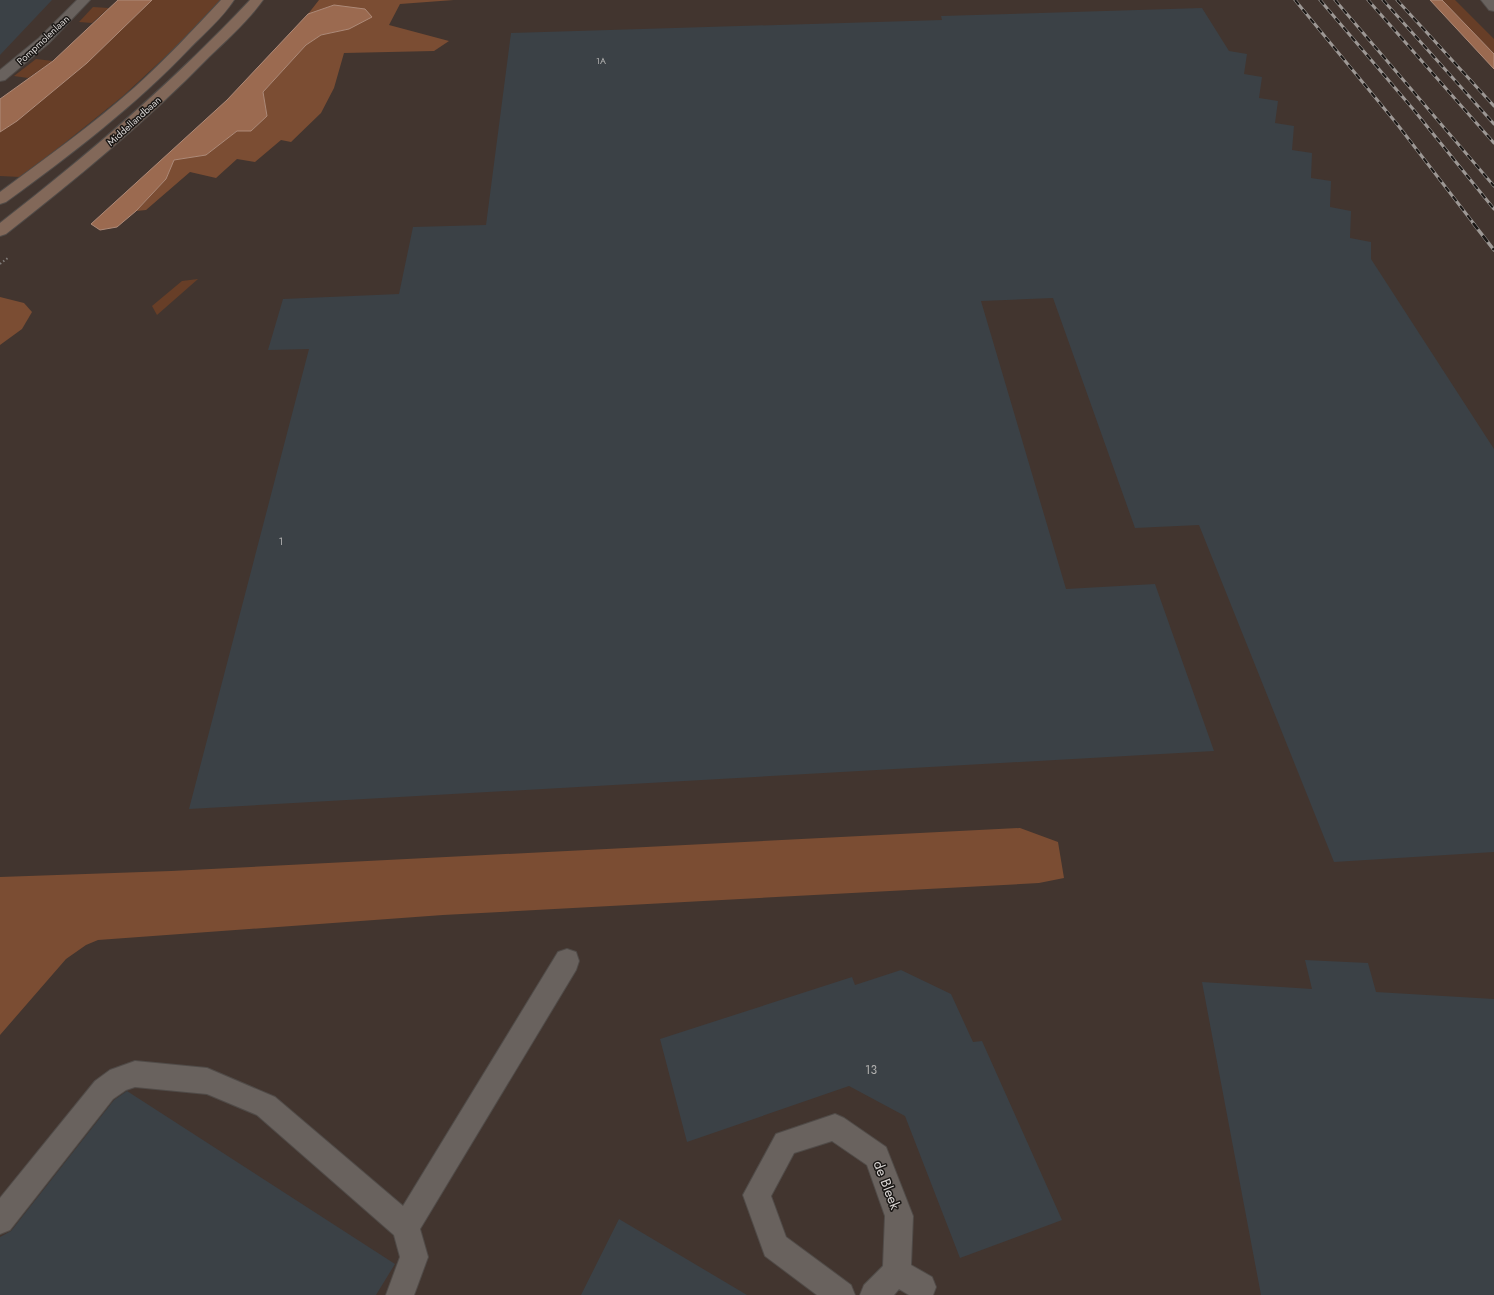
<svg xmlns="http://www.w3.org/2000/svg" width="1494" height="1295" font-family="Jost,sans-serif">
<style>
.built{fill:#42352f}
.green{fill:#673e27}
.forest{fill:#7b4d33}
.water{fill:#9b6a50;stroke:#ae8a78}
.building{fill:#3b4146}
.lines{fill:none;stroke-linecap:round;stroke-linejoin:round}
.lane-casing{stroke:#504b48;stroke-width:2}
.street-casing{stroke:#504b48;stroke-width:2}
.secondary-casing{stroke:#504b48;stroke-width:2}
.path{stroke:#817c79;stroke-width:2;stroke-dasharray:1.5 2.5;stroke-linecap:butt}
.lane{fill:#69625e;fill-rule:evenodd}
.street{fill:#69625e;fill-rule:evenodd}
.secondary{fill:#826859;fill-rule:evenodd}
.rail-far1-casing{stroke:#9d9895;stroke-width:3}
.rail-casing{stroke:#9d9895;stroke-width:3.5}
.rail-far1{stroke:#191614;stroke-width:2;stroke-dasharray:6;stroke-linecap:butt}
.rail{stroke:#191614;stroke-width:2.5;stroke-dasharray:8;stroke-linecap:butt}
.labels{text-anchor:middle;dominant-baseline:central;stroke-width:3;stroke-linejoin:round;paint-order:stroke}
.far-number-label{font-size:9px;fill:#b2b1b0}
.far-street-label{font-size:10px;fill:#dad6d4;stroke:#191614}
.number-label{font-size:10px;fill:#b2b1b0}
.near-number-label{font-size:12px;fill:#b2b1b0}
.near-street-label{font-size:14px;fill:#dad6d4;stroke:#191614}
</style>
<rect width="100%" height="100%" fill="#332d29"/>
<!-- built -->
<g class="built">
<path d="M0,0H118L53,61L0,99Z"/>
<path d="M152,0H1494V1295H0V132L17,121L87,63Z"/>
</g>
<!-- green -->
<g class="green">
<path d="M152,0H221L179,44L123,96L56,150L20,177L0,176V132L17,121L87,63Z"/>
<path d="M1442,0H1455L1494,39V54Z"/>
<path d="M93,7L109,8L92,23L79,22Z"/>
<path d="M36,59L53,61L28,78L14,76Z"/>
<path d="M198,279L157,315L152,306L182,281Z"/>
</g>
<!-- forest -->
<g class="forest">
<path d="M319,0H454L400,4L389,25L449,41L434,51L344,53L334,88L321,113L291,142L281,140L255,162L237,159L216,178L190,172L146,210L136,211L166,179L174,160L206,155L237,131H251L267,116L263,92L306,45L321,35L349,29L334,5L308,14Z"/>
<path d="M0,297L24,303L32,312L22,329L0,345Z"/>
<path d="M1020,828L1058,842L1064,878L1039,883L443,915L98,940L86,945L66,959L0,1035V877L171,871Z"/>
</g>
<!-- water -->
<g class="water">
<path d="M118,0H152L87,63L17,121L0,132V99L53,61Z"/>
<path d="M1430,0H1442L1494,54V69Z"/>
<path d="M334,5L365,9L372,17L349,29L321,35L306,45L263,92L267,116L251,131H237L206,155L174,160L166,179L136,211L117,227L100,230L91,224L227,100L308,14Z"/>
</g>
<!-- building -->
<g class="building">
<path d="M0,0H52L0,55Z"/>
<path d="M1202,8L1229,51L1247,54L1244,74L1262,77L1259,98L1278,101L1275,123L1294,126L1292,150L1312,153L1311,178L1331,181L1330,207L1351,211L1350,238L1371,242V259L1494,449V852L1334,862L1199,525L1135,528L1053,298L981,301L1066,589L1155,584L1214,751L189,809L309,349L268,350L283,299L399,294L413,227L486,225L511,33L942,20L941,16Z"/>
<path d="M1305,960L1368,963L1376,992L1494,999V1295H1261L1202,982L1312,989Z"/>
<path d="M901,970L951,994L973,1042L982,1041L1062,1220L960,1258L905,1116L849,1086L687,1142L660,1039L852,977L855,985Z"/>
<path d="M127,1091L395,1264L376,1295H0V1237L11,1231L114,1100Z"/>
<path d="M619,1219L747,1295H581Z"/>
</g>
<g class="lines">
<defs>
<g id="lane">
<path d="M567,949L576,952L579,961L576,970L420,1229L428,1257L414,1295H386L400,1257L394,1235L257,1115L207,1094L135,1087L126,1090L113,1099L10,1230L0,1234V1198L95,1081L110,1070L135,1061L207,1068L275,1097L403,1206L558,952Z"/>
<path d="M835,1114L844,1118L886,1147L913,1216L911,1265L932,1277L936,1287L933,1295H909L899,1289L894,1295H860L864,1285L883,1266L885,1216L867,1165L832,1141L794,1153L771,1196L786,1237L851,1285L855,1295H817L765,1256L743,1195L776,1134Z"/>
</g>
<g id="street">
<path d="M77,0H90L48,44L5,80L0,81V70L39,38Z"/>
<path d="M1481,0H1494V11L1489,10Z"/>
</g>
<g id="secondary">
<path d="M221,0H234C223,17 206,32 191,47C135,106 71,155 6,202L0,204V192C46,158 92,125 135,87C165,60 193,30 221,0Z"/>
<path d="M250,0H263C249,20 227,40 209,57C146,122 76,179 6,234L0,236V223C89,154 173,82 250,0Z"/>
</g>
</defs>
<!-- lane casing -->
<use href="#lane" class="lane-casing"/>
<!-- street casing -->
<use href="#street" class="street-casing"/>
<!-- secondary casing -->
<use href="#secondary" class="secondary-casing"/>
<!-- path -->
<path class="path" d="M0,264L9,257"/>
<!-- lane -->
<use href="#lane" class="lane"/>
<!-- street -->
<use href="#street" class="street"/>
<!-- secondary -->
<use href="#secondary" class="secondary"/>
<defs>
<g id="rail-far1">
<path d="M1295,0L1397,124L1474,224"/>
<path d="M1320,0L1413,109L1494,209"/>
<path d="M1335,0L1494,186"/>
<path d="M1368,0L1494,143"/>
<path d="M1383,0L1494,124"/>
<path d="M1397,0L1494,106"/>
</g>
<path id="rail" d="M1473,223L1494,250"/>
</defs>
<!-- rail-far1 casing -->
<use href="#rail-far1" class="rail-far1-casing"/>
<!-- rail casing -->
<use href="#rail" class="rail-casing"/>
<!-- rail-far1 -->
<use href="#rail-far1" class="rail-far1"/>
<!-- rail -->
<use href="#rail" class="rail"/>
</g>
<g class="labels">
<!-- far-number labels -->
<g class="far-number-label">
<text x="601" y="60">1A</text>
</g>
<!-- far-street labels -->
<g class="far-street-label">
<text transform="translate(43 40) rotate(-43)">Pompmolenlaan</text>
<text transform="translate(134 121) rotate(-42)">Middellandbaan</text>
</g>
<!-- number labels -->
<g class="number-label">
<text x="281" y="541">1</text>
</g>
<!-- near-number labels -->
<g class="near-number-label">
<text x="871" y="1070">13</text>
</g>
<!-- near-street labels -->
<g class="near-street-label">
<text transform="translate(887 1185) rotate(69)">de Bleek</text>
</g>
</g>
</svg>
